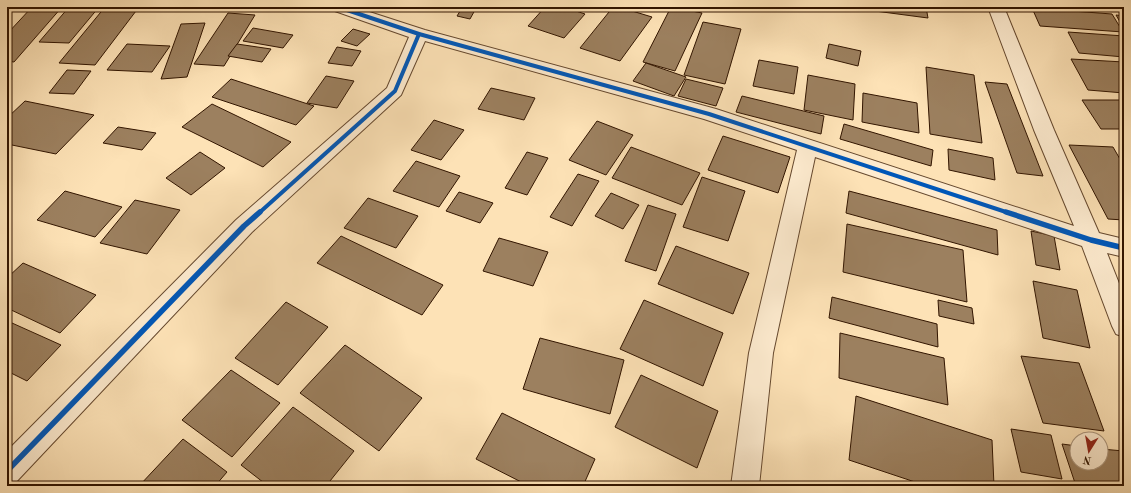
<svg xmlns="http://www.w3.org/2000/svg" width="1131" height="493" font-family="'Old Standard TT',serif">
<style>
.building{fill:#9c805f;stroke:#321500}
.lines{fill:none;stroke-linecap:round;stroke-linejoin:round}
.street-casing{stroke:#65482e;stroke-width:2}
.street{fill:#feecd0;fill-rule:evenodd}
.cycleway-far1-casing{stroke:#feecd0;stroke-width:6}
.cycleway-casing{stroke:#feecd0;stroke-width:8}
.cycleway-far1{stroke:#0057b8;stroke-width:4}
.cycleway{stroke:#0057b8;stroke-width:5.5}
</style>
<rect width="100%" height="100%" fill="#fde2b6"/>
<filter id="stains"><feTurbulence type="fractalNoise" baseFrequency=".005" numOctaves="4"/><feColorMatrix values="0 0 0 0 .2 0 0 0 0 .09 0 0 0 0 .02 0 0 0 .5 -.17"/></filter>
<radialGradient id="worn" r=".72"><stop offset=".6" stop-color="#630" stop-opacity="0"/><stop offset="1" stop-color="#630" stop-opacity=".3"/></radialGradient>
<!-- building -->
<g class="building">
<path d="M32,7H62L14,62L7,61V34Z"/>
<path d="M69,7H99L69,43L39,42Z"/>
<path d="M105,7H139L95,65L59,63Z"/>
<path d="M545,7H564L585,14L564,38L528,26Z"/>
<path d="M613,7H619L652,17L620,61L580,48Z"/>
<path d="M671,7L702,13L675,71L643,62Z"/>
<path d="M874,7H926L928,18L875,11Z"/>
<path d="M462,8L475,10L470,19L457,16Z"/>
<path d="M1032,8L1112,14L1123,32L1040,26Z"/>
<path d="M228,13L255,15L224,66L194,64Z"/>
<path d="M1116,15L1124,16V29Z"/>
<path d="M703,22L741,29L725,84L684,75Z"/>
<path d="M205,23L187,77L161,79L181,24Z"/>
<path d="M253,28L293,35L283,48L243,41Z"/>
<path d="M353,29L370,34L357,46L341,41Z"/>
<path d="M1068,32L1124,36V57L1079,53Z"/>
<path d="M127,44L170,46L152,72L107,70Z"/>
<path d="M237,44L271,49L262,62L228,56Z"/>
<path d="M829,44L861,51L858,66L826,58Z"/>
<path d="M337,47L361,51L352,66L328,63Z"/>
<path d="M1071,59L1124,62V93L1088,90Z"/>
<path d="M759,60L798,67L794,94L753,86Z"/>
<path d="M646,63L686,77L674,96L633,81Z"/>
<path d="M926,67L974,75L982,143L930,134Z"/>
<path d="M67,70L91,71L74,94L49,93Z"/>
<path d="M808,75L855,84L853,120L804,110Z"/>
<path d="M326,76L354,81L337,108L307,103Z"/>
<path d="M231,79L314,106L296,125L212,97Z"/>
<path d="M686,79L723,88L716,106L678,96Z"/>
<path d="M985,82L1007,84L1043,176L1017,173Z"/>
<path d="M491,88L535,98L524,120L478,109Z"/>
<path d="M863,93L917,103L919,133L862,122Z"/>
<path d="M742,96L824,116L821,134L736,112Z"/>
<path d="M1082,100H1124V129H1101Z"/>
<path d="M25,101L94,115L56,154L7,144V118Z"/>
<path d="M212,104L291,142L263,167L182,127Z"/>
<path d="M434,120L464,130L441,160L411,150Z"/>
<path d="M597,121L633,135L606,175L569,160Z"/>
<path d="M844,124L933,150L931,166L840,139Z"/>
<path d="M118,127L156,133L142,150L103,143Z"/>
<path d="M723,136L790,157L778,193L708,170Z"/>
<path d="M1069,145L1113,147L1124,166V220L1108,219Z"/>
<path d="M631,147L700,173L682,205L612,178Z"/>
<path d="M948,149L993,158L995,180L949,170Z"/>
<path d="M200,152L225,168L191,195L166,178Z"/>
<path d="M527,152L548,158L527,195L505,188Z"/>
<path d="M416,161L460,176L439,207L393,191Z"/>
<path d="M578,174L599,181L572,226L550,217Z"/>
<path d="M702,177L745,191L728,241L683,227Z"/>
<path d="M65,191L122,207L95,237L37,220Z"/>
<path d="M849,191L997,230L998,255L846,213Z"/>
<path d="M459,192L493,203L480,223L446,211Z"/>
<path d="M611,193L639,205L623,229L595,216Z"/>
<path d="M368,198L418,216L396,248L344,228Z"/>
<path d="M135,200L180,210L147,254L100,243Z"/>
<path d="M648,205L676,214L656,271L625,261Z"/>
<path d="M847,224L963,250L967,302L843,272Z"/>
<path d="M1031,231L1054,236L1060,270L1036,265Z"/>
<path d="M341,236L443,285L422,315L317,263Z"/>
<path d="M499,238L548,252L533,286L483,271Z"/>
<path d="M676,246L749,273L733,314L658,284Z"/>
<path d="M23,263L96,295L60,333L7,308V278Z"/>
<path d="M1033,281L1077,290L1090,348L1043,338Z"/>
<path d="M832,297L937,324L938,347L829,318Z"/>
<path d="M644,300L723,333L703,386L620,349Z"/>
<path d="M938,300L972,308L974,324L939,316Z"/>
<path d="M286,302L328,327L278,385L235,358Z"/>
<path d="M12,323L61,345L27,381L7,371V329Z"/>
<path d="M840,333L944,358L948,405L839,378Z"/>
<path d="M540,338L624,360L610,414L523,389Z"/>
<path d="M345,345L422,398L379,451L300,393Z"/>
<path d="M1021,356L1079,363L1104,431L1043,423Z"/>
<path d="M231,370L280,403L232,457L182,420Z"/>
<path d="M641,375L718,411L697,468L615,427Z"/>
<path d="M856,396L992,440L994,486H927L849,460Z"/>
<path d="M293,407L354,451L326,486H268L241,465Z"/>
<path d="M502,413L595,459L583,486H529L476,459Z"/>
<path d="M1011,429L1051,435L1062,479L1021,472Z"/>
<path d="M183,439L227,472L215,486H139Z"/>
<path d="M1062,444L1077,446V463H1101V449L1124,451V486H1076Z"/>
</g>
<g class="lines">
<defs>
<path id="street" d="M330,7H354L425,30L716,109L1074,226L1034,130L988,7H1004L1054,130L1099,233L1124,239V257L1107,253L1124,296V337L1116,334L1112,326L1082,246L815,157L773,353L759,486H731L749,353L797,150L704,119L425,41L401,95L252,232L17,481L7,485V451L236,220L387,88L409,37L332,10Z"/>
</defs>
<!-- street casing -->
<use href="#street" class="street-casing"/>
<!-- street -->
<use href="#street" class="street"/>
<defs>
<g id="cycleway-far1">
<path d="M338,7L419,34L709,114L1009,213"/>
<path d="M259,213L395,91L419,34"/>
</g>
<g id="cycleway">
<path d="M1006,212L1091,240L1124,248"/>
<path d="M7,471L244,226L260,212"/>
</g>
</defs>
<!-- cycleway-far1 casing -->
<use href="#cycleway-far1" class="cycleway-far1-casing"/>
<!-- cycleway casing -->
<use href="#cycleway" class="cycleway-casing"/>
<!-- cycleway-far1 -->
<use href="#cycleway-far1" class="cycleway-far1"/>
<!-- cycleway -->
<use href="#cycleway" class="cycleway"/>
</g>
<!-- margin -->
<rect width="1131" height="493" fill="none" stroke="#fde2b6" stroke-width="24"/>
<rect x="8" y="8" width="1115" height="477" fill="none" stroke="#321500" stroke-width="2"/>
<rect x="12" y="12" width="1107" height="469" fill="none" stroke="#321500"/>
<!-- north arrow -->
<g transform="translate(1089 451) rotate(191)"><circle r="19" fill="#feecd0" stroke="#ac967d"/>
<path d="M0-3L7 15L0 10L-7 15Z" fill="#8f2418"/>
<text y="-6" font-size="11" font-weight="bold" text-anchor="middle" fill="#321500">N</text>
</g>
<rect width="100%" height="100%" filter="url(#stains)"/>
<rect width="100%" height="100%" fill="url(#worn)"/>
</svg>
